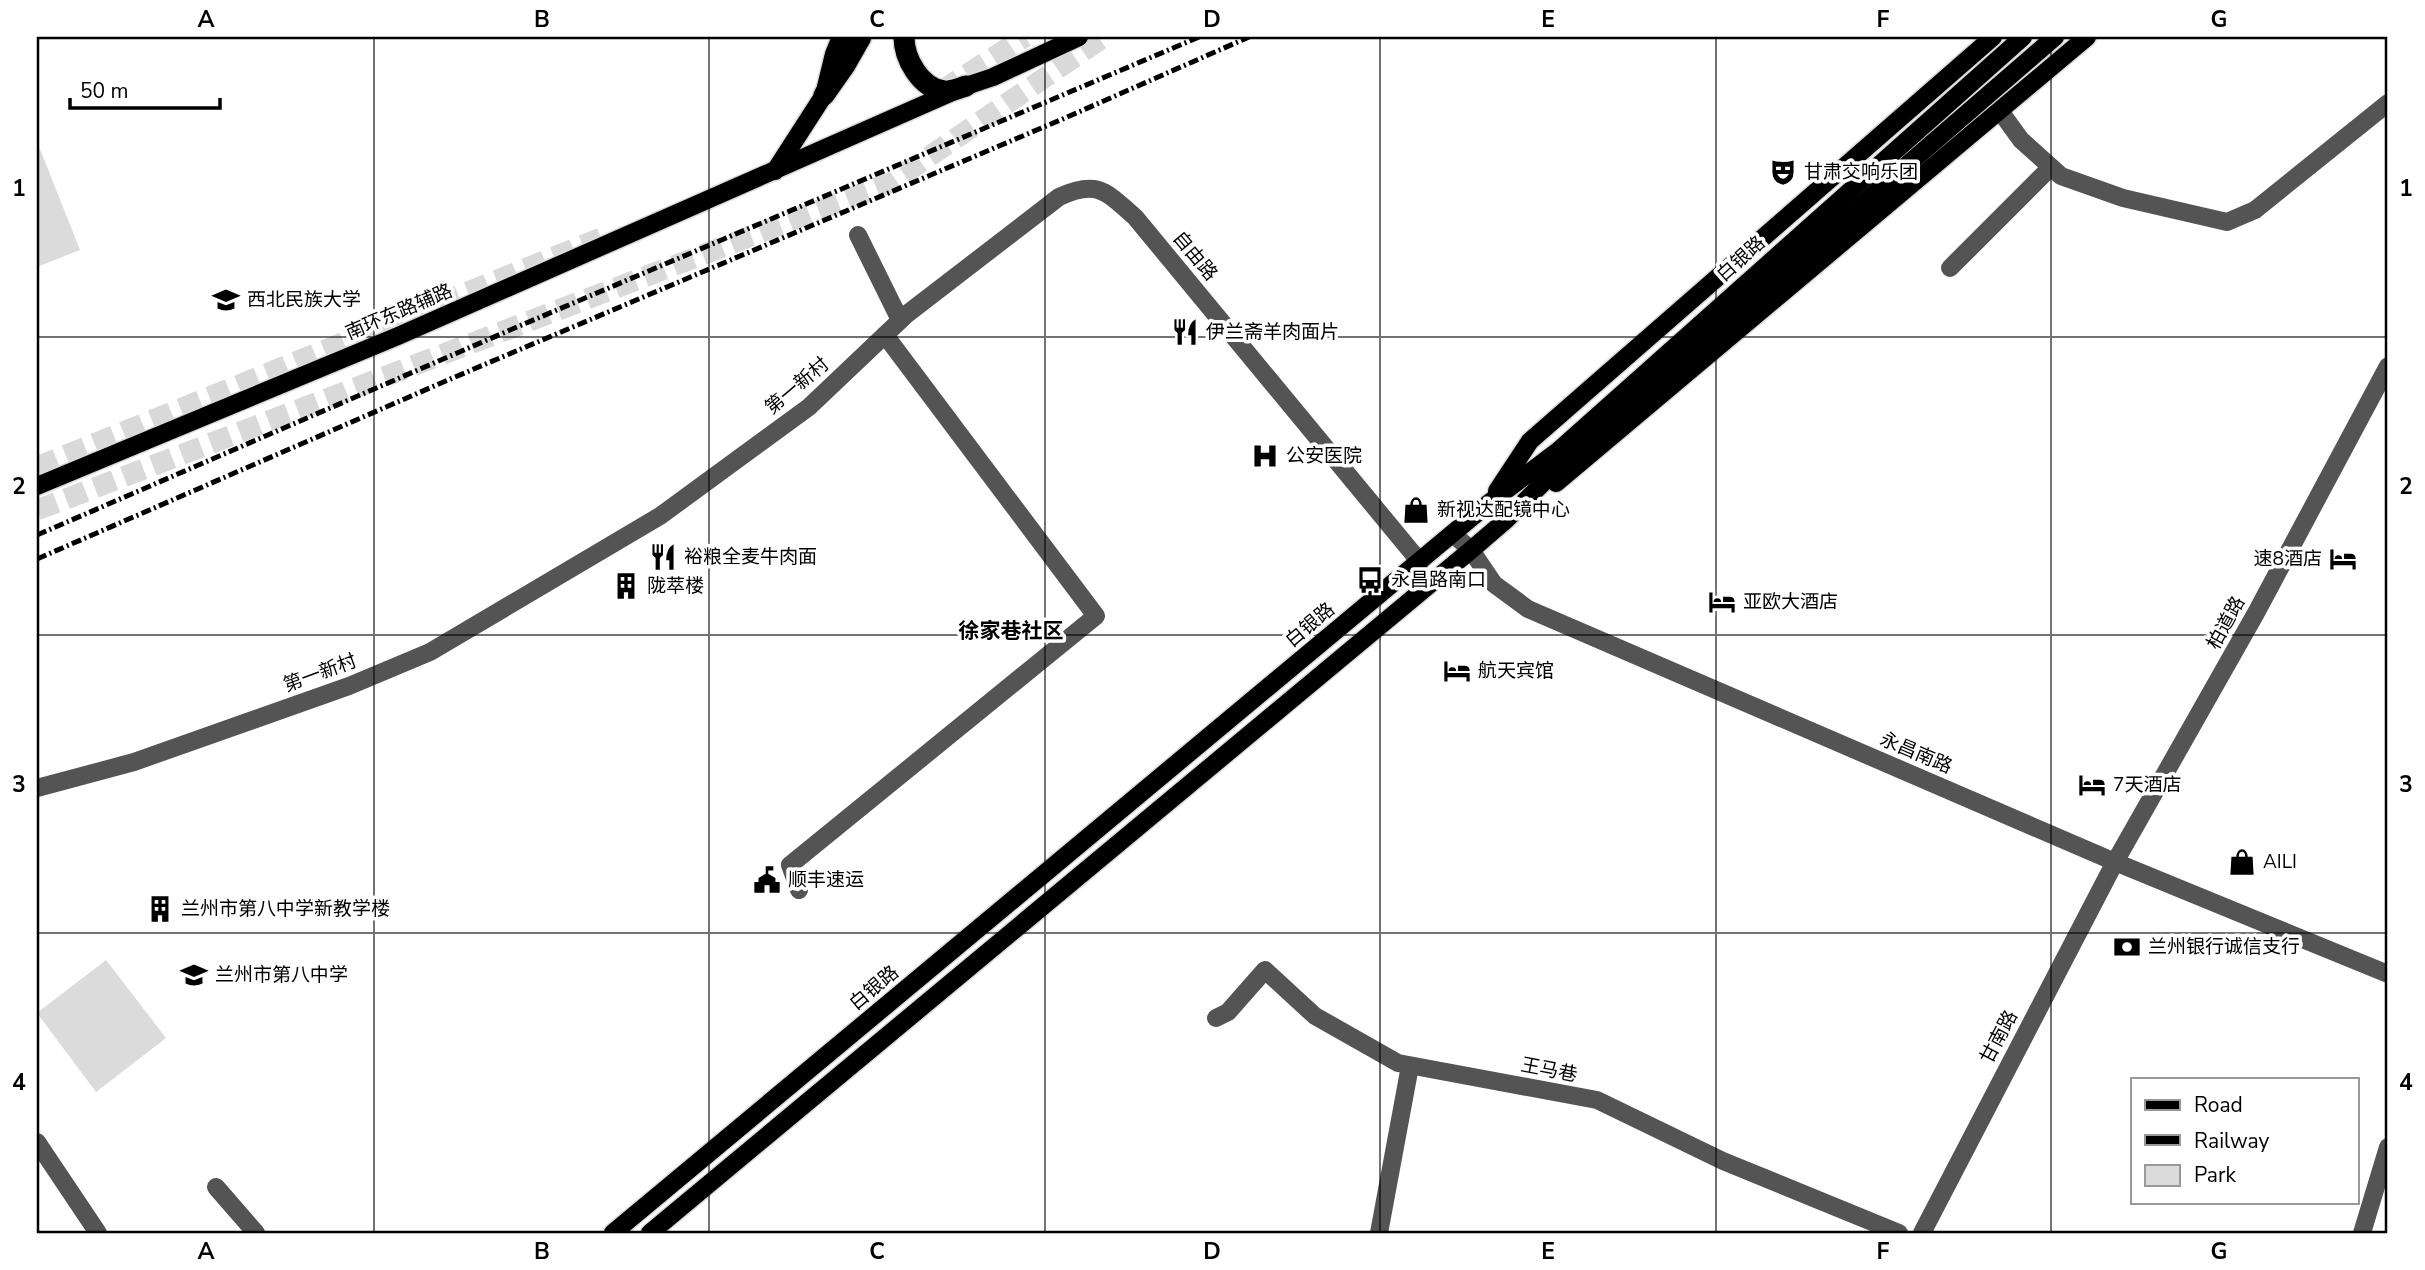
<svg xmlns="http://www.w3.org/2000/svg" width="2425" height="1270" font-family="'Nunito Sans','Noto Sans SC',sans-serif">
<style>
.green{fill:#dbdbdb}
.lines{fill:none;stroke-linecap:round;stroke-linejoin:round}
.highway-tunnel{stroke:#d9d9d9;stroke-width:21;stroke-dasharray:21 10;stroke-linecap:butt}
.major-casing{stroke:#dbdbdb;stroke-width:21}
.highway-casing{stroke:#dbdbdb;stroke-width:24}
.minor{stroke:#545454;stroke-width:18}
.major{stroke:#000;stroke-width:18}
.highway{stroke:#000;stroke-width:21}
.rail{stroke:#000;stroke-width:5;stroke-dasharray:10 3.5 2 3.5;stroke-linecap:butt}
.grid{fill:none;stroke:#000;stroke-width:2;stroke-opacity:0.55}
.labels{text-anchor:middle;dominant-baseline:central;stroke-width:7;stroke-linejoin:round;paint-order:stroke}
.poi-label{font-size:19px;fill:#000;stroke:#fff;text-anchor:start}
.street-label{font-size:19px;fill:#000;stroke:#fff}
.neighbourhood-label{font-size:21px;font-weight:bold;fill:#000;stroke:#fff}
.neatline{fill:none;stroke:#000;stroke-width:2.5}
.grid-label{font-size:23px;text-anchor:middle;font-weight:bold;fill:#000}
</style>
<rect width="100%" height="100%" fill="#fff"/>
<!-- green -->
<g class="green">
<path d="M40,149L80,250L37,267V150Z"/>
<path d="M106,960L166,1038L96,1092L37,1013Z"/>
</g>
<g class="lines">
<!-- highway-tunnel -->
<g class="highway-tunnel">
<path d="M941,91L1025,37"/>
<path d="M37,467L601,238"/>
<path d="M37,510L892,182L1104,37"/>
</g>
<defs>
<g id="major">
<path d="M775,171L824,95L834,54L841,37"/>
<path d="M1556,483L2087,37"/>
<path d="M37,486L398,336L966,86L993,77L1079,37"/>
<path d="M1497,491L1530,441L1993,37"/>
<path d="M613,1233L1489,503L1558,451L2023,37"/>
<path d="M650,1233L1471,550L1506,520L1567,459L2055,37"/>
</g>
<g id="highway">
<path d="M904,37C904,58 920,88 944,91C951,92 960,88 966,86"/>
<path d="M824,95L845,65L861,37"/>
</g>
</defs>
<!-- major casing -->
<use href="#major" class="major-casing"/>
<!-- highway casing -->
<use href="#highway" class="highway-casing"/>
<!-- minor -->
<g class="minor">
<path d="M2000,111L2021,140L2061,176L2123,198L2227,222L2255,210L2388,103"/>
<path d="M858,235L900,320"/>
<path d="M1950,268L2051,167"/>
<path d="M1453,534L1471,550L1494,584L1528,609L2115,862L2388,974"/>
<path d="M37,788L134,762L349,686L430,652L660,516L809,407L907,314L1059,197C1098,179 1106,192 1135,217L1420,562"/>
<path d="M799,890L790,865L1096,616L885,335"/>
<path d="M1216,1018L1228,1012L1265,970L1315,1016L1398,1063L1597,1100L1723,1161L1899,1233"/>
<path d="M37,1142L98,1233"/>
<path d="M216,1187L256,1233"/>
<path d="M1379,1233L1410,1066"/>
<path d="M1922,1233L2115,862L2256,613L2388,366"/>
<path d="M2362,1233L2388,1147"/>
</g>
<!-- major -->
<use href="#major" class="major"/>
<!-- highway -->
<use href="#highway" class="highway"/>
<!-- rail -->
<g class="rail">
<path d="M37,535L524,324L1199,37"/>
<path d="M37,559L448,380L1065,118L1249,37"/>
</g>
</g>
<!-- grid -->
<path class="grid" d="M374,37V1233M709,37V1233M1045,37V1233M1380,37V1233M1716,37V1233M2051,37V1233M37,337H2388M37,635H2388M37,933H2388"/>
<!-- icons -->
<defs>
<symbol id="theatre-bare" viewBox="-9 -9 18 18"><path d="M-5-5.5Q0-4 5-5.5V0Q5 5 0 6Q-5 5-5 0ZM-3.3-2.5H-1v1.5H-3.3ZM1-2.5H3.3v1.5H1ZM-2.8 1Q0 5.5 2.8 1Z" fill="#000" stroke="#fff" stroke-width="2.5" paint-order="stroke"/></symbol>
<symbol id="university-bare" viewBox="-9 -9 18 18"><path d="M0-5L7-2L0 1L-7-2ZM-4 1L0 2.5L4 1V4Q0 6-4 4Z" fill="#000" stroke="#fff" stroke-width="2.5" paint-order="stroke"/></symbol>
<symbol id="restaurant-bare" viewBox="-9 -9 18 18"><path d="M-5-6h1v4h1v-4h1v4h1v-4h1v5L-1.5 .5V6h-2V.5L-5-1ZM5-6V6H3V1.5H1.5Q1.5-4 5-6Z" fill="#000" stroke="#fff" stroke-width="2.5" paint-order="stroke"/></symbol>
<symbol id="hospital-bare" viewBox="-9 -9 18 18"><path d="M-5-5h3v3.5h4V-5h3V5h-3V1.5h-4V5h-3Z" fill="#000" stroke="#fff" stroke-width="2.5" paint-order="stroke"/></symbol>
<symbol id="shop-bare" viewBox="-9 -9 18 18"><path d="M-5-2.5h2.3a2.7 3.5 0 0 1 5.4 0H5L5.5 6h-11ZM-1.5-2.5h3a1.5 2.3 0 0 0-3 0Z" fill="#000" stroke="#fff" stroke-width="2.5" paint-order="stroke"/></symbol>
<symbol id="hotel-bare" viewBox="-9 -9 18 18"><path d="M-6-4.5h1.5V1H6V5H4.5V3h-9V5H-6ZM-4 0a1.8 1.8 0 1 1 3.6 0ZM.5 0V-2.5h3Q6-2.5 6 0Z" fill="#000" stroke="#fff" stroke-width="2.5" paint-order="stroke"/></symbol>
<symbol id="bus-bare" viewBox="-9 -9 18 18"><path d="M-5-6H5V4H4V6H2V4H-2V6H-4V4H-5ZM-3.5-4V0h7V-4ZM-3.5 1.2v1.5H-2V1.2ZM2 1.2v1.5H3.5V1.2Z" fill="#000" stroke="#fff" stroke-width="2.5" paint-order="stroke"/></symbol>
<symbol id="building-bare" viewBox="-9 -9 18 18"><path d="M-4-6H4V6H1V3H-1V6H-4ZM-2.5-4.3h1.7v1.8h-1.7ZM.8-4.3h1.7v1.8H.8ZM-2.5-1h1.7V.8h-1.7ZM.8-1h1.7V.8H.8Z" fill="#000" stroke="#fff" stroke-width="2.5" paint-order="stroke"/></symbol>
<symbol id="civic-bare" viewBox="-9 -9 18 18"><path d="M-.6-6.5H3V-4.5H.6V-3L4-1V1h2V6H-6V1h2V-1L-.6-3ZM-1.2 2.5V6h2.4V2.5Z" fill="#000" stroke="#fff" stroke-width="2.5" paint-order="stroke"/></symbol>
<symbol id="bank-bare" viewBox="-9 -9 18 18"><path d="M-6-4H6V4H-6ZM0-2.3a2.3 2.3 0 1 0 0 4.6a2.3 2.3 0 1 0 0-4.6Z" fill="#000" stroke="#fff" stroke-width="2.5" paint-order="stroke"/></symbol>
<symbol id="school-bare" viewBox="-9 -9 18 18"><path d="M0-5L7-2L0 1L-7-2ZM-4 1L0 2.5L4 1V4Q0 6-4 4Z" fill="#000" stroke="#fff" stroke-width="2.5" paint-order="stroke"/></symbol>
</defs>
<g fill-rule="evenodd">
<use href="#theatre-bare" x="1764" y="153" width="38" height="38"/>
<use href="#university-bare" x="207" y="281" width="38" height="38"/>
<use href="#restaurant-bare" x="1166" y="313" width="38" height="38"/>
<use href="#hospital-bare" x="1246" y="437" width="38" height="38"/>
<use href="#shop-bare" x="1397" y="491" width="38" height="38"/>
<use href="#restaurant-bare" x="644" y="538" width="38" height="38"/>
<use href="#hotel-bare" x="2324" y="540" width="38" height="38"/>
<use href="#bus-bare" x="1351" y="561" width="38" height="38"/>
<use href="#building-bare" x="607" y="567" width="38" height="38"/>
<use href="#hotel-bare" x="1703" y="583" width="38" height="38"/>
<use href="#hotel-bare" x="1438" y="652" width="38" height="38"/>
<use href="#hotel-bare" x="2073" y="766" width="38" height="38"/>
<use href="#shop-bare" x="2223" y="843" width="38" height="38"/>
<use href="#civic-bare" x="748" y="861" width="38" height="38"/>
<use href="#building-bare" x="141" y="890" width="38" height="38"/>
<use href="#bank-bare" x="2108" y="928" width="38" height="38"/>
<use href="#school-bare" x="175" y="956" width="38" height="38"/>
</g>
<g class="labels">
<!-- poi labels -->
<g class="poi-label">
<text x="1804" y="172">甘肃交响乐团</text>
<text x="247" y="300">西北民族大学</text>
<text x="1206" y="332">伊兰斋羊肉面片</text>
<text x="1286" y="456">公安医院</text>
<text x="1437" y="510">新视达配镜中心</text>
<text x="684" y="557">裕粮全麦牛肉面</text>
<text x="2322" y="559" text-anchor="end">速8酒店</text>
<text x="1391" y="580">永昌路南口</text>
<text x="647" y="586">陇萃楼</text>
<text x="1743" y="602">亚欧大酒店</text>
<text x="1478" y="671">航天宾馆</text>
<text x="2113" y="785">7天酒店</text>
<text x="2263" y="862">AILI</text>
<text x="788" y="880">顺丰速运</text>
<text x="181" y="909">兰州市第八中学新教学楼</text>
<text x="2148" y="947">兰州银行诚信支行</text>
<text x="215" y="975">兰州市第八中学</text>
</g>
<!-- street labels -->
<g class="street-label">
<text transform="translate(1195 256) rotate(50)">自由路</text>
<text transform="translate(1741 259) rotate(-42)">白银路</text>
<text transform="translate(399 312) rotate(-23)">南环东路辅路</text>
<text transform="translate(797 386) rotate(-40)">第一新村</text>
<text transform="translate(2226 623) rotate(-61)">柏道路</text>
<text transform="translate(1310 625) rotate(-40)">白银路</text>
<text transform="translate(320 673) rotate(-20)">第一新村</text>
<text transform="translate(1916 753) rotate(23)">永昌南路</text>
<text transform="translate(874 988) rotate(-40)">白银路</text>
<text transform="translate(1999 1037) rotate(-62)">甘南路</text>
<text transform="translate(1549 1070) rotate(11)">王马巷</text>
</g>
<!-- neighbourhood labels -->
<g class="neighbourhood-label">
<text x="1011" y="631">徐家巷社区</text>
</g>
</g>
<!-- border -->
<rect width="2425" height="1270" fill="none" stroke="#ffffff" stroke-width="77"/>
<!-- legend -->
<rect x="2131" y="1078" width="228" height="126" fill="#ffffff" stroke="#999999" stroke-width="2"/>
<rect x="2145" y="1100" width="35" height="10" fill="#000000" stroke="#999999" stroke-width="2"/>
<text x="2194" y="1112" font-size="21" fill="#000000">Road</text>
<rect x="2145" y="1135" width="35" height="10" fill="#000000" stroke="#999999" stroke-width="2"/>
<text x="2194" y="1148" font-size="21" fill="#000000">Railway</text>
<rect x="2145" y="1165" width="35" height="21" fill="#dbdbdb" stroke="#999999" stroke-width="2"/>
<text x="2194" y="1182" font-size="21" fill="#000000">Park</text>
<!-- scale -->
<path d="M70 98v10h150v-10" fill="none" stroke="#000000" stroke-width="3.5"/>
<text x="80" y="98" font-size="21" fill="#000000" stroke="#ffffff" stroke-width="5" paint-order="stroke">50 m</text>
<rect x="38" y="38" width="2348" height="1194" class="neatline"/>
<g class="grid-label">
<text x="206" y="27">A</text>
<text x="542" y="27">B</text>
<text x="877" y="27">C</text>
<text x="1212" y="27">D</text>
<text x="1548" y="27">E</text>
<text x="1883" y="27">F</text>
<text x="2219" y="27">G</text>
<text x="19" y="196">1</text>
<text x="2406" y="196">1</text>
<text x="19" y="494">2</text>
<text x="2406" y="494">2</text>
<text x="19" y="792">3</text>
<text x="2406" y="792">3</text>
<text x="19" y="1090">4</text>
<text x="2406" y="1090">4</text>
<text x="206" y="1259">A</text>
<text x="542" y="1259">B</text>
<text x="877" y="1259">C</text>
<text x="1212" y="1259">D</text>
<text x="1548" y="1259">E</text>
<text x="1883" y="1259">F</text>
<text x="2219" y="1259">G</text>
</g>
</svg>
